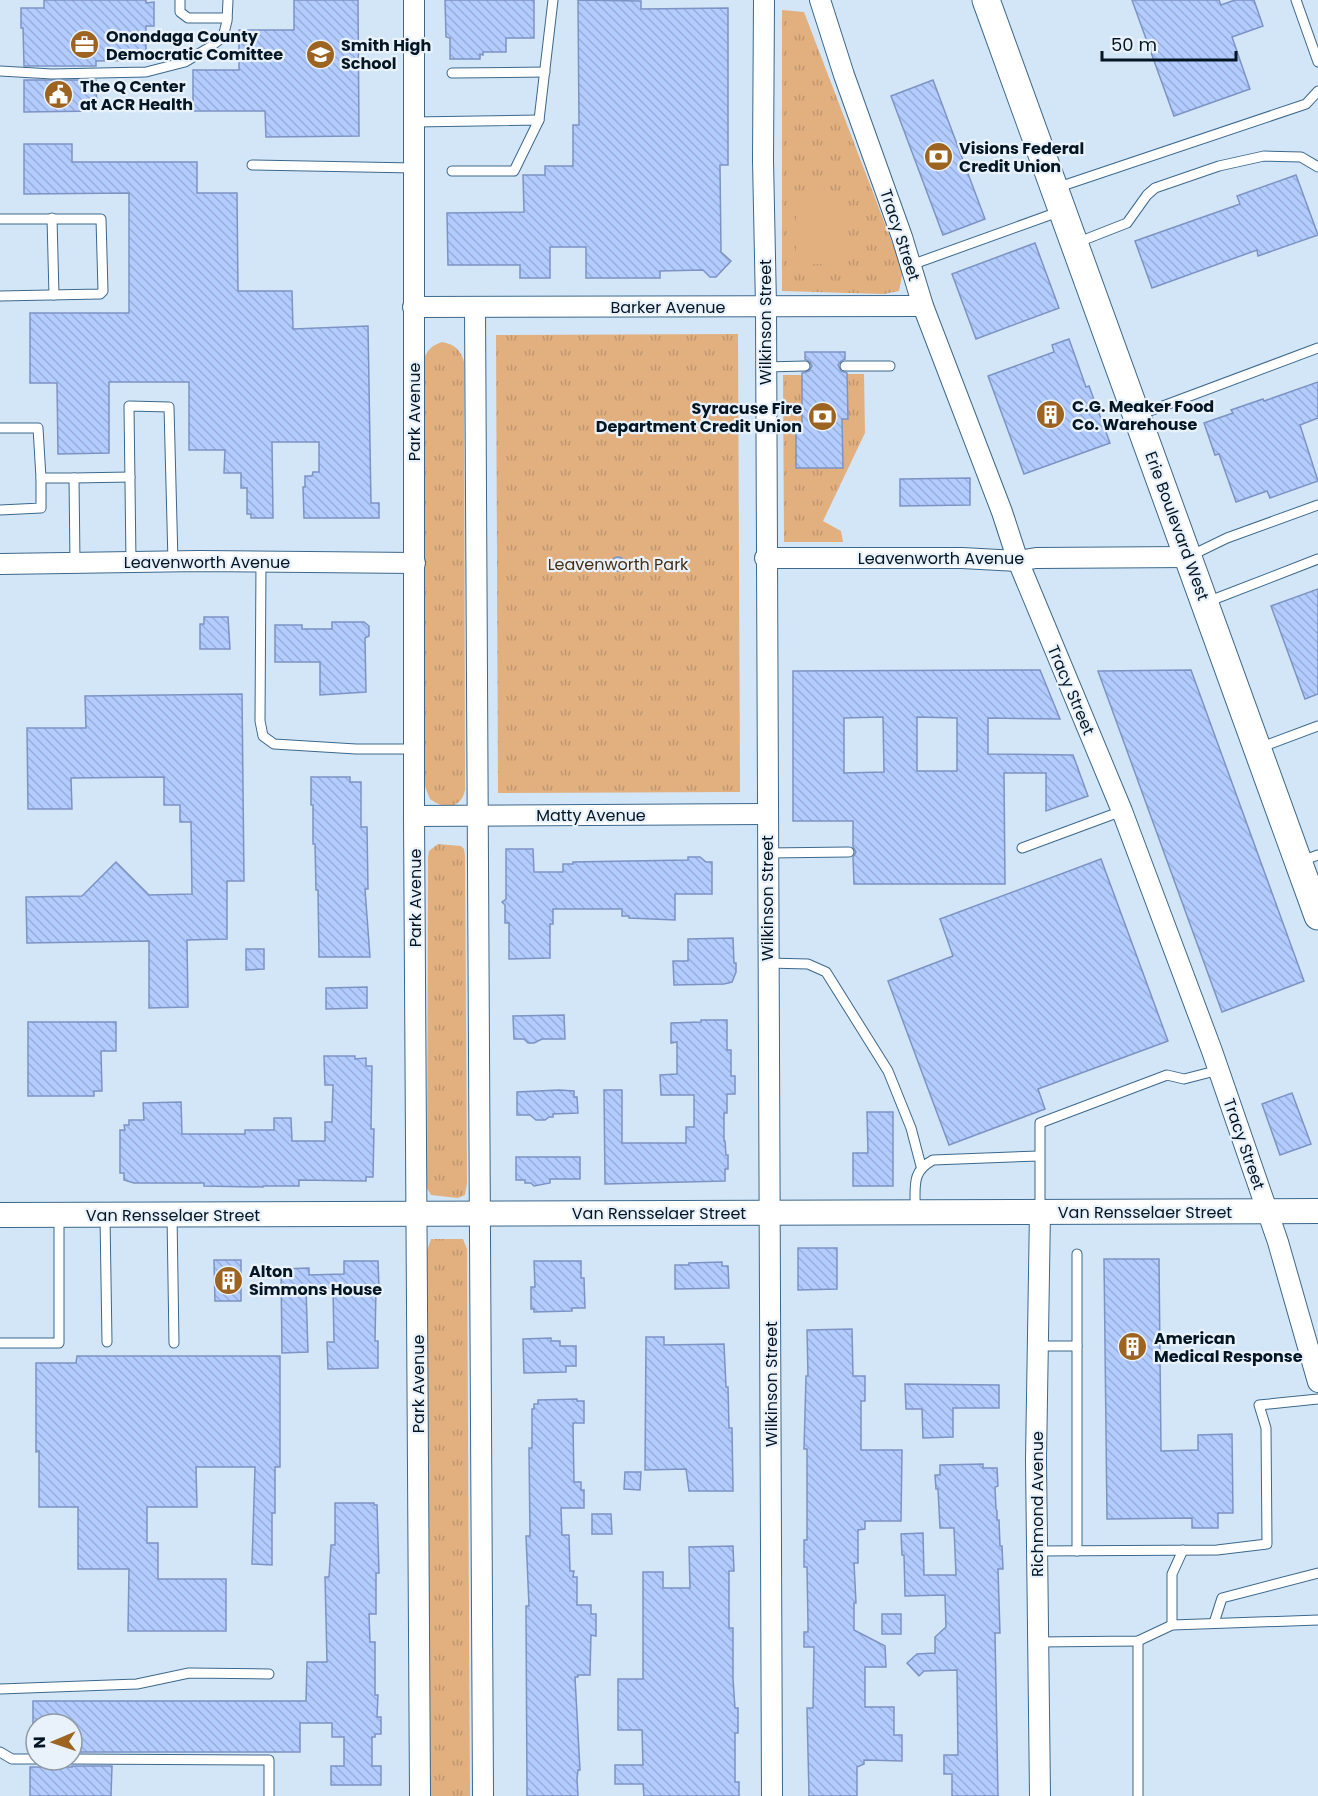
<svg xmlns="http://www.w3.org/2000/svg" width="1318" height="1796" font-family="Poppins,sans-serif">
<style>
.grass{fill:url(#grass-tufts)}
.pitch{fill:#e2af7f}
.building{fill:url(#building-back-hatch);stroke:#7d93c3;stroke-width:1.5;fill-rule:evenodd}
.lines{fill:none;stroke-linecap:round;stroke-linejoin:round}
.service-casing{stroke:#3c688c;stroke-width:11}
.minor-casing{stroke:#3c688c;stroke-width:22}
.tertiary-casing{stroke:#3c688c;stroke-width:26}
.secondary-casing{stroke:#3c688c;stroke-width:29}
.service{stroke:#fff;stroke-width:9}
.minor{stroke:#fff;stroke-width:20}
.tertiary{stroke:#fff;stroke-width:24}
.secondary{stroke:#fff;stroke-width:27}
.labels{text-anchor:middle;dominant-baseline:central;stroke-width:4.5;stroke-linejoin:round;paint-order:stroke}
.poi-label{font-size:16px;font-weight:bold;fill:#041524;stroke:#e9f2fa;text-anchor:start}
.street-label{font-size:16px;fill:#041524;stroke:#e9f2fa}
.park-label{font-size:16px;fill:#462e15;stroke:#e9f2fa}
</style>
<defs>
<pattern id="grass-tufts" width="24" height="20" patternUnits="userSpaceOnUse" patternTransform="scale(1.5)"><rect width="24" height="20" fill="#e2af7f"/><path d="M3 7l-1-3M5 7V3M7 7l1-3M15 17l-1-3M17 17v-4M19 17l1-3" fill="none" stroke="#c0966e"/></pattern>
<pattern id="building-back-hatch" width="6" height="6" patternUnits="userSpaceOnUse" patternTransform="scale(1.5)"><rect width="6" height="6" fill="#b3ccff"/><path d="M-1 5l2 2M0 0l6 6M5-1l2 2" fill="none" stroke="#98aeda"/></pattern>
</defs>
<rect width="100%" height="100%" fill="#d3e6f7"/>
<!-- grass -->
<g class="grass">
<path d="M782,10L804,12L903,271L899,291L884,294L782,291Z"/>
<path d="M738,334L740,792L498,793L496,335Z"/>
<path d="M442,342C454,344 461,350 464,362L465,790C461,809 444,810 430,799L424,784L423,361C427,350 431,346 442,342Z"/>
<path d="M847,374H864L865,433L823,521L841,531L843,542H784L783,375H802V418L807,423H796V468H842V423L839,419L848,418Z"/>
<path d="M438,844L461,846L464,849L465,856L467,1183L465,1195L458,1198L431,1195L427,1188L428,857L429,851Z"/>
<path d="M431,1239H463L467,1249L470,1796H430L427,1251Z"/>
</g>
<!-- pitch -->
<path class="pitch" d="M796,191H841L842,264H796Z"/>
<!-- building -->
<g class="building">
<path d="M44,0H146V3L154,2V26H146V60L96,61V66H24L23,28H21V8H44Z"/>
<path d="M294,0H358L359,136L266,137L265,111H193V70H239V30H294Z"/>
<path d="M445,0H534V38H506V52H483V55L480,54V59H450V38L446,37Z"/>
<path d="M578,0L641,1V9L728,8V165H720L721,252L731,261L716,277H710L703,270L660,271V278H586V247H550V278H520V265H448L447,213L524,212L523,175H545V166H573V125H579Z"/>
<path d="M1132,0H1219L1221,5L1235,0H1254L1263,26L1232,37L1250,89L1174,116Z"/>
<path d="M24,80H96L97,111L24,112Z"/>
<path d="M933,80L985,219L943,235L891,96Z"/>
<path d="M24,144H72V162H197V193H237L238,291H292L293,329L368,326L371,503H379V518H304L303,487H305V476H312L313,472H319V442H272L273,518H251V514H247V488H241V473H224L225,450H189V382H109V453L58,454L57,383H30V313H129V193L24,194Z"/>
<path d="M1296,175L1318,235L1258,256L1257,250L1152,288L1135,241L1240,204L1237,196Z"/>
<path d="M1035,243L1059,308L976,339L952,274Z"/>
<path d="M1069,339L1086,387L1089,386L1110,443L1024,474L988,376L1054,352L1052,345Z"/>
<path d="M805,352H845V359L841,361L838,365L841,371L847,373L848,419H842L843,468H796V423H802V373L809,371L812,366L810,362L805,359Z"/>
<path d="M1318,382V418L1300,425L1318,481L1270,498L1267,491L1236,502L1219,454L1215,455L1204,423L1233,413L1231,410L1263,399L1264,401Z"/>
<path d="M970,478V505L900,506V479Z"/>
<circle cx="618" cy="564" r="7"/>
<path d="M1318,589V694L1305,699L1271,606Z"/>
<path d="M204,617H228L230,649H200V624H204Z"/>
<path d="M332,622H364L369,626V636L365,638L366,692L320,695V662H275V625H302V629H332Z"/>
<path d="M1040,670L1060,719L988,718V754L1073,755L1088,796L1046,811V773H1004L1005,884H854L853,857L856,852L853,847V821H793V671ZM883,717L884,772L844,773V718ZM917,717L957,718V771H917Z"/>
<path d="M1191,670L1304,981L1222,1012L1098,671Z"/>
<path d="M242,694L244,881H227V939L187,940L188,1007L149,1008V941L27,943L26,897L82,896L116,862L149,895L192,894L191,822H180V805H164V777L71,778L72,809H28L27,728H86L85,696Z"/>
<path d="M311,777H350V782H361V827H367L368,889H365L370,957H319L318,890H316L315,844H313V805H311Z"/>
<path d="M506,849H533L534,872H563V864H573V862L688,860V857H700L706,862H712V894H675V920L629,918V916H622V909H553V924H550V958L509,959V923H505V905L502,902L506,899Z"/>
<path d="M1101,859L1168,1041L1038,1089L1045,1109L949,1145L888,981L953,956L940,919Z"/>
<path d="M733,938L734,963H736V972L732,982L724,984L674,985L673,961H688V939Z"/>
<path d="M246,949H264V969L246,970Z"/>
<path d="M367,987V1008L326,1009V988Z"/>
<path d="M564,1015L565,1039H542L534,1043H528L524,1039H514L513,1016Z"/>
<path d="M701,1020H727V1050H731V1076H735V1094H727V1113H724V1141H725L726,1155H728V1169H725V1181L605,1184L604,1090H622V1143H686V1127H694V1095H661L660,1075L677,1074V1042L671,1043V1023L701,1022Z"/>
<path d="M28,1022H116V1051H101L102,1091H94V1096H28Z"/>
<path d="M324,1056H355V1059L366,1058V1066H372L371,1129H374L373,1177H366V1181L299,1180V1186H263V1187L204,1186V1183H134L124,1180V1173H120V1130H125L124,1125H129V1120H144L143,1103L181,1102L182,1134H245V1130H274V1118H291L292,1141H325V1122H332L333,1085H325Z"/>
<path d="M559,1090L574,1091V1097H577L578,1113L553,1114V1117H549L545,1120H536L530,1115H517V1092Z"/>
<path d="M1292,1093L1311,1144L1280,1155L1262,1104Z"/>
<path d="M867,1112H893V1186H853V1153H868Z"/>
<path d="M516,1157H580V1179H550V1183L534,1186L531,1183H525V1180H516Z"/>
<path d="M798,1248H837V1289L798,1290Z"/>
<path d="M1104,1259H1159L1161,1451L1198,1450V1435L1232,1434L1233,1513H1218V1528H1192V1518L1107,1519Z"/>
<path d="M214,1260H241V1301H215Z"/>
<path d="M344,1261H378L379,1288H376L375,1341H378V1368L328,1369L327,1342H334L333,1288H306L308,1352L282,1353L281,1269L309,1268V1275L344,1274Z"/>
<path d="M534,1261H581V1278H584L585,1308H572V1311L534,1312V1309H531V1287H535Z"/>
<path d="M722,1262V1266H728L729,1288L675,1289V1265H689V1263Z"/>
<path d="M852,1329L853,1376H865V1401H861V1450H902L901,1521H865V1529L858,1530V1563H854L856,1603H854V1630L885,1646L886,1667H865V1707H894V1735H902V1761L864,1760V1764L857,1767V1796H809L807,1708H813L814,1647H804V1632H808V1625L807,1567H804V1540H807V1449H804L806,1376H808L807,1330Z"/>
<path d="M646,1337H664V1345L724,1344L726,1387H728L729,1428H732L733,1491H689L686,1469L645,1470Z"/>
<path d="M551,1338V1341H560V1346H576V1366H566V1372L524,1373L523,1339Z"/>
<path d="M77,1356H280V1467H275V1513H272V1565L252,1564L255,1467H196L197,1507H147V1543H158V1579H226V1631H128L129,1569H78V1507H39V1451L36,1452V1363H76Z"/>
<path d="M905,1384L999,1385V1408H953V1437L923,1438L922,1409H906Z"/>
<path d="M577,1399V1401H584V1423H573L574,1482H581V1490H584V1508H561L562,1535H569L570,1571H574L573,1577H577V1605H591V1614H596V1636L591,1635L590,1675H578V1677H575L580,1770H578L577,1779L578,1796H527L526,1606H529L526,1536H530L529,1448H532V1409H534V1404H538V1400Z"/>
<path d="M983,1464V1468H997L998,1486L995,1487L996,1509L997,1511V1520H999L1000,1546H1002L1003,1569H998L1000,1633H995L998,1796H952V1774H944V1755H958L957,1670L924,1671L919,1676L907,1663L917,1654L935,1653V1637L946,1627L945,1595L905,1596L904,1555H902L901,1534L923,1533L924,1575H956L954,1528H940L938,1489H936L935,1475H940V1465Z"/>
<path d="M625,1472H641L640,1490L624,1489Z"/>
<path d="M335,1503H374V1505H377L379,1573H376V1614H369L370,1642H375V1695H378L377,1717H381V1734H375V1737H372V1766H381V1785H331V1766H344V1737H332V1723H300V1752H72V1724H33V1701H306L307,1662H327L325,1577H329L331,1545H335Z"/>
<path d="M592,1514H611L612,1534H592Z"/>
<path d="M733,1546L734,1571H729V1628H733V1679L735,1708H738V1733H735V1782H739V1796H644L643,1784H615V1765H643L642,1730H618V1679H643V1572H663V1588H690L689,1547Z"/>
<rect x="882" y="1614" width="19" height="20"/>
<path d="M72,1766H112L111,1796H30V1767H72Z"/>
</g>
<g class="lines">
<defs>
<g id="service">
<path d="M180,0V12L188,18H227"/>
<path d="M1296,0L1318,62"/>
<path d="M0,71L52,74L146,72L185,62L210,47L223,37L227,21L228,0"/>
<path d="M452,73L545,72"/>
<path d="M539,120L553,0"/>
<path d="M414,122L539,120L514,171H452"/>
<path d="M252,165L414,168"/>
<path d="M1056,188L1306,104L1318,91"/>
<path d="M52,218L54,295"/>
<path d="M0,219H101L103,291L100,294L0,296"/>
<path d="M1076,243L1127,223L1147,195L1155,188L1219,166L1264,156L1301,157L1318,167"/>
<path d="M911,265L1061,211"/>
<path d="M845,366H890"/>
<path d="M766,367L805,366"/>
<path d="M1139,415L1318,348"/>
<path d="M0,428H38L41,478H74"/>
<path d="M0,510L41,508V478"/>
<path d="M1190,556L1227,538L1318,505"/>
<path d="M131,562L129,406L169,407L173,562"/>
<path d="M261,562L260,721L263,736L274,744L356,749H416"/>
<path d="M75,563L74,478L130,477"/>
<path d="M1207,602L1318,559"/>
<path d="M1259,748L1318,726"/>
<path d="M1022,848L1122,811"/>
<path d="M768,853L849,852"/>
<path d="M1301,861L1318,855"/>
<path d="M767,963L808,964L826,972L888,1071L911,1128L921,1166"/>
<path d="M1040,1211V1123L1167,1075L1184,1079L1219,1070"/>
<path d="M915,1212C916,1188 910,1172 933,1160L1039,1156"/>
<path d="M172,1215L174,1343"/>
<path d="M105,1217L107,1342"/>
<path d="M1077,1254V1551"/>
<path d="M0,1343H59V1216"/>
<path d="M1038,1346H1077"/>
<path d="M1037,1551L1217,1550L1267,1544L1266,1428L1259,1405L1318,1399"/>
<path d="M1214,1623L1222,1598L1318,1573"/>
<path d="M1172,1625V1574L1183,1550"/>
<path d="M1138,1641V1796"/>
<path d="M1038,1642L1138,1641L1172,1625L1318,1620"/>
<path d="M0,1689L137,1684L189,1673L269,1674"/>
<path d="M0,1752L12,1759H36"/>
<path d="M72,1759L269,1760V1796"/>
</g>
<g id="minor">
<path d="M414,0V816L420,1796"/>
<path d="M764,0L763,160L766,306L772,1796"/>
<path d="M820,0L844,75L902,237L923,306L1002,512L1018,561L1122,811L1212,1051L1278,1242L1318,1382"/>
<path d="M413,307L923,306"/>
<path d="M475,307L483,1796"/>
<path d="M765,558H962L1018,561L1036,558L1188,557"/>
<path d="M0,564L199,561L415,563"/>
<path d="M414,816L767,814"/>
<path d="M1040,1796L1036,1460L1040,1211"/>
</g>
<path id="tertiary" d="M0,1215L1318,1211"/>
<path id="secondary" d="M986,0L1318,916"/>
</defs>
<!-- service casing -->
<use href="#service" class="service-casing"/>
<!-- minor casing -->
<use href="#minor" class="minor-casing"/>
<!-- tertiary casing -->
<use href="#tertiary" class="tertiary-casing"/>
<!-- secondary casing -->
<use href="#secondary" class="secondary-casing"/>
<!-- service -->
<use href="#service" class="service"/>
<!-- minor -->
<use href="#minor" class="minor"/>
<!-- tertiary -->
<use href="#tertiary" class="tertiary"/>
<!-- secondary -->
<use href="#secondary" class="secondary"/>
</g>
<!-- icons -->
<defs>
<symbol id="office-disc" viewBox="-11 -11 22 22"><circle r="9.5" fill="#9d6321" stroke="#e9f2fa"/><path d="M-6-3h4V-5.5h4V-3h4V5H-6ZM-1-4.5V-3h2v-1.5ZM-6 0V1H6V0Z" fill="#fff"/></symbol>
<symbol id="school-disc" viewBox="-11 -11 22 22"><circle r="9.5" fill="#9d6321" stroke="#e9f2fa"/><path d="M0-5L7-2L0 1L-7-2ZM-4 1L0 2.5L4 1V4Q0 6-4 4Z" fill="#fff"/></symbol>
<symbol id="civic-disc" viewBox="-11 -11 22 22"><circle r="9.5" fill="#9d6321" stroke="#e9f2fa"/><path d="M-.6-6.5H3V-4.5H.6V-3L4-1V1h2V6H-6V1h2V-1L-.6-3ZM-1.2 2.5V6h2.4V2.5Z" fill="#fff"/></symbol>
<symbol id="bank-disc" viewBox="-11 -11 22 22"><circle r="9.5" fill="#9d6321" stroke="#e9f2fa"/><path d="M-6-4H6V4H-6ZM0-2.3a2.3 2.3 0 1 0 0 4.6a2.3 2.3 0 1 0 0-4.6Z" fill="#fff"/></symbol>
<symbol id="building-disc" viewBox="-11 -11 22 22"><circle r="9.5" fill="#9d6321" stroke="#e9f2fa"/><path d="M-4-6H4V6H1V3H-1V6H-4ZM-2.5-4.3h1.7v1.8h-1.7ZM.8-4.3h1.7v1.8H.8ZM-2.5-1h1.7V.8h-1.7ZM.8-1h1.7V.8H.8Z" fill="#fff"/></symbol>
</defs>
<g fill-rule="evenodd">
<use href="#office-disc" x="68" y="28" width="33" height="33"/>
<use href="#school-disc" x="304" y="38" width="33" height="33"/>
<use href="#civic-disc" x="42" y="78" width="33" height="33"/>
<use href="#bank-disc" x="922" y="140" width="33" height="33"/>
<use href="#building-disc" x="1034" y="398" width="33" height="33"/>
<use href="#bank-disc" x="806" y="400" width="33" height="33"/>
<use href="#building-disc" x="212" y="1264" width="33" height="33"/>
<use href="#building-disc" x="1116" y="1330" width="33" height="33"/>
</g>
<g class="labels">
<!-- poi labels -->
<g class="poi-label">
<text x="106" y="36">Onondaga County<tspan x="106" dy="18">Democratic Comittee</tspan></text>
<text x="341" y="45">Smith High<tspan x="341" dy="18">School</tspan></text>
<text x="80" y="86">The Q Center<tspan x="80" dy="18">at ACR Health</tspan></text>
<text x="959" y="148">Visions Federal<tspan x="959" dy="18">Credit Union</tspan></text>
<text x="1072" y="406">C.G. Meaker Food<tspan x="1072" dy="18">Co. Warehouse</tspan></text>
<text x="802" y="408" text-anchor="end">Syracuse Fire<tspan x="802" dy="18">Department Credit Union</tspan></text>
<text x="249" y="1271">Alton<tspan x="249" dy="18">Simmons House</tspan></text>
<text x="1154" y="1338">American<tspan x="1154" dy="18">Medical Response</tspan></text>
</g>
<!-- street labels -->
<g class="street-label">
<text transform="translate(900 235) rotate(72)">Tracy Street</text>
<text x="668" y="307">Barker Avenue</text>
<text transform="translate(765 322) rotate(-90)">Wilkinson Street</text>
<text transform="translate(414 412) rotate(-90)">Park Avenue</text>
<text transform="translate(1177 526) rotate(70)">Erie Boulevard West</text>
<text x="941" y="558">Leavenworth Avenue</text>
<text x="207" y="562">Leavenworth Avenue</text>
<text transform="translate(1071 690) rotate(67)">Tracy Street</text>
<text x="591" y="815">Matty Avenue</text>
<text transform="translate(415 898) rotate(-90)">Park Avenue</text>
<text transform="translate(767 898) rotate(-90)">Wilkinson Street</text>
<text transform="translate(1244 1144) rotate(71)">Tracy Street</text>
<text x="1145" y="1212">Van Rensselaer Street</text>
<text x="659" y="1213">Van Rensselaer Street</text>
<text x="173" y="1215">Van Rensselaer Street</text>
<text transform="translate(418 1384) rotate(-90)">Park Avenue</text>
<text transform="translate(771 1384) rotate(-90)">Wilkinson Street</text>
<text transform="translate(1037 1504) rotate(-90)">Richmond Avenue</text>
</g>
<!-- park labels -->
<g class="park-label">
<text x="618" y="564">Leavenworth Park</text>
</g>
</g>
<!-- north arrow -->
<g transform="translate(54 1742) rotate(268)"><circle r="28" fill="#e9f2fa" stroke="#8d9aa4" stroke-width="1.5"/>
<path d="M0-4.5L10 22L0 15L-10 22Z" fill="#9d6321"/>
<text y="-9" font-size="16" font-weight="bold" text-anchor="middle" fill="#041524">N</text>
</g>
<!-- scale -->
<path d="M1102 51v9h134v-9" fill="none" stroke="#041524" stroke-width="3"/>
<text x="1111" y="51" font-size="18" fill="#041524" stroke="#e9f2fa" stroke-width="4.5" paint-order="stroke">50 m</text>
</svg>
